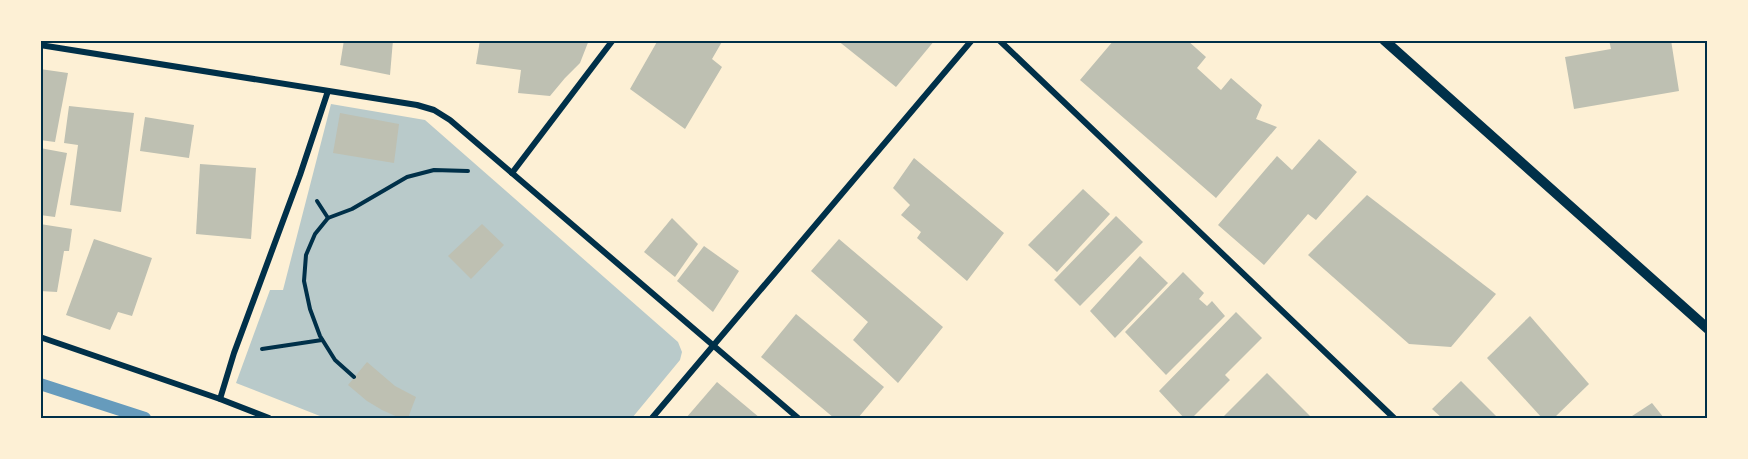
<svg xmlns="http://www.w3.org/2000/svg" width="1748" height="459" font-family="'Alegreya Sans',sans-serif">
<style>
.green{fill:#b9caca}
.lines{fill:none;stroke-linecap:round;stroke-linejoin:round}
.stream{stroke:#669bbc;stroke-width:12}
.building{fill:#bec0b2}
.path{stroke:#003049;stroke-width:4}
.minor{stroke:#003049;stroke-width:6}
.tertiary{stroke:#003049;stroke-width:10}
.neatline{fill:none;stroke:#003049;stroke-width:2}
</style>
<rect width="100%" height="100%" fill="#fdf0d5"/>
<!-- green -->
<path class="green" d="M331,104L425,120L678,342L682,352L680,360L632,418H325L236,383L270,290H283Z"/>
<g class="lines">
<!-- stream -->
<path class="stream" d="M40,384L145,418"/>
</g>
<!-- building -->
<g class="building">
<path d="M344,40H393L390,75L340,65Z"/>
<path d="M480,40H589L580,63L565,78L550,96L518,93L521,70L476,64Z"/>
<path d="M658,40H723L712,59L722,67L685,129L630,89Z"/>
<path d="M837,40H935L896,87Z"/>
<path d="M1114,40H1187L1206,57L1197,68L1221,90L1231,78L1262,105L1256,119L1277,127L1216,198L1080,80Z"/>
<path d="M1609,40H1671L1679,91L1574,109L1565,57L1611,49Z"/>
<path d="M40,69L68,73L55,142L40,140Z"/>
<path d="M69,106L134,113L121,212L70,205L78,145L64,143Z"/>
<path d="M340,113L399,124L394,163L333,153Z"/>
<path d="M145,117L194,125L189,158L140,151Z"/>
<path d="M1319,139L1357,172L1316,220L1308,214L1264,265L1218,225L1277,156L1292,170Z"/>
<path d="M40,148L67,153L55,217L40,215Z"/>
<path d="M914,158L1004,233L967,281L917,238L921,232L901,215L910,205L893,188Z"/>
<path d="M200,164L256,168L251,239L196,234Z"/>
<path d="M1083,189L1110,214L1057,272L1028,245Z"/>
<path d="M1367,195L1496,294L1451,347L1409,344L1308,255Z"/>
<path d="M1116,216L1143,242L1080,306L1054,280Z"/>
<path d="M672,218L698,244L675,277L644,252Z"/>
<path d="M40,224L72,229L69,251H64L57,292L40,291Z"/>
<path d="M482,224L504,245L471,279L448,256Z"/>
<path d="M94,239L152,258L132,316L118,312L110,330L66,315Z"/>
<path d="M839,239L943,327L898,383L853,340L868,322L811,271Z"/>
<path d="M704,246L739,271L713,312L677,281Z"/>
<path d="M1140,256L1168,283L1115,338L1090,311Z"/>
<path d="M1183,272L1204,293L1199,299L1207,306L1212,301L1225,316L1166,375L1125,332Z"/>
<path d="M1236,312L1262,338L1225,375L1230,380L1192,418H1184L1159,391Z"/>
<path d="M796,314L884,387L858,418H834L761,357Z"/>
<path d="M1530,316L1589,384L1554,418H1542L1487,358Z"/>
<path d="M367,362L395,386L416,397L408,418H400L382,410L367,401L348,385Z"/>
<path d="M1267,373L1312,418H1222Z"/>
<path d="M1461,381L1498,418H1442L1432,409Z"/>
<path d="M717,382L760,418H686Z"/>
<path d="M1652,403L1664,418H1629Z"/>
</g>
<g class="lines">
<!-- path -->
<g class="path">
<path d="M317,201L328,218"/>
<path d="M262,349L322,340"/>
<path d="M354,377L335,360L320,336L310,309L304,281L306,255L315,234L328,218L352,209L407,177L434,170L468,171"/>
</g>
<!-- minor -->
<g class="minor">
<path d="M999,40L1394,418"/>
<path d="M40,45L417,105L434,110L450,120L798,418"/>
<path d="M512,173L613,40"/>
<path d="M40,337L220,399L269,418"/>
<path d="M220,399L234,353L300,175L328,91"/>
<path d="M652,418L972,40"/>
</g>
<!-- tertiary -->
<path class="tertiary" d="M1384,40L1708,329"/>
</g>
<!-- border -->
<rect width="1748" height="459" fill="none" stroke="#fdf0d5" stroke-width="84"/>
<rect x="42" y="42" width="1664" height="375" class="neatline"/>
</svg>
